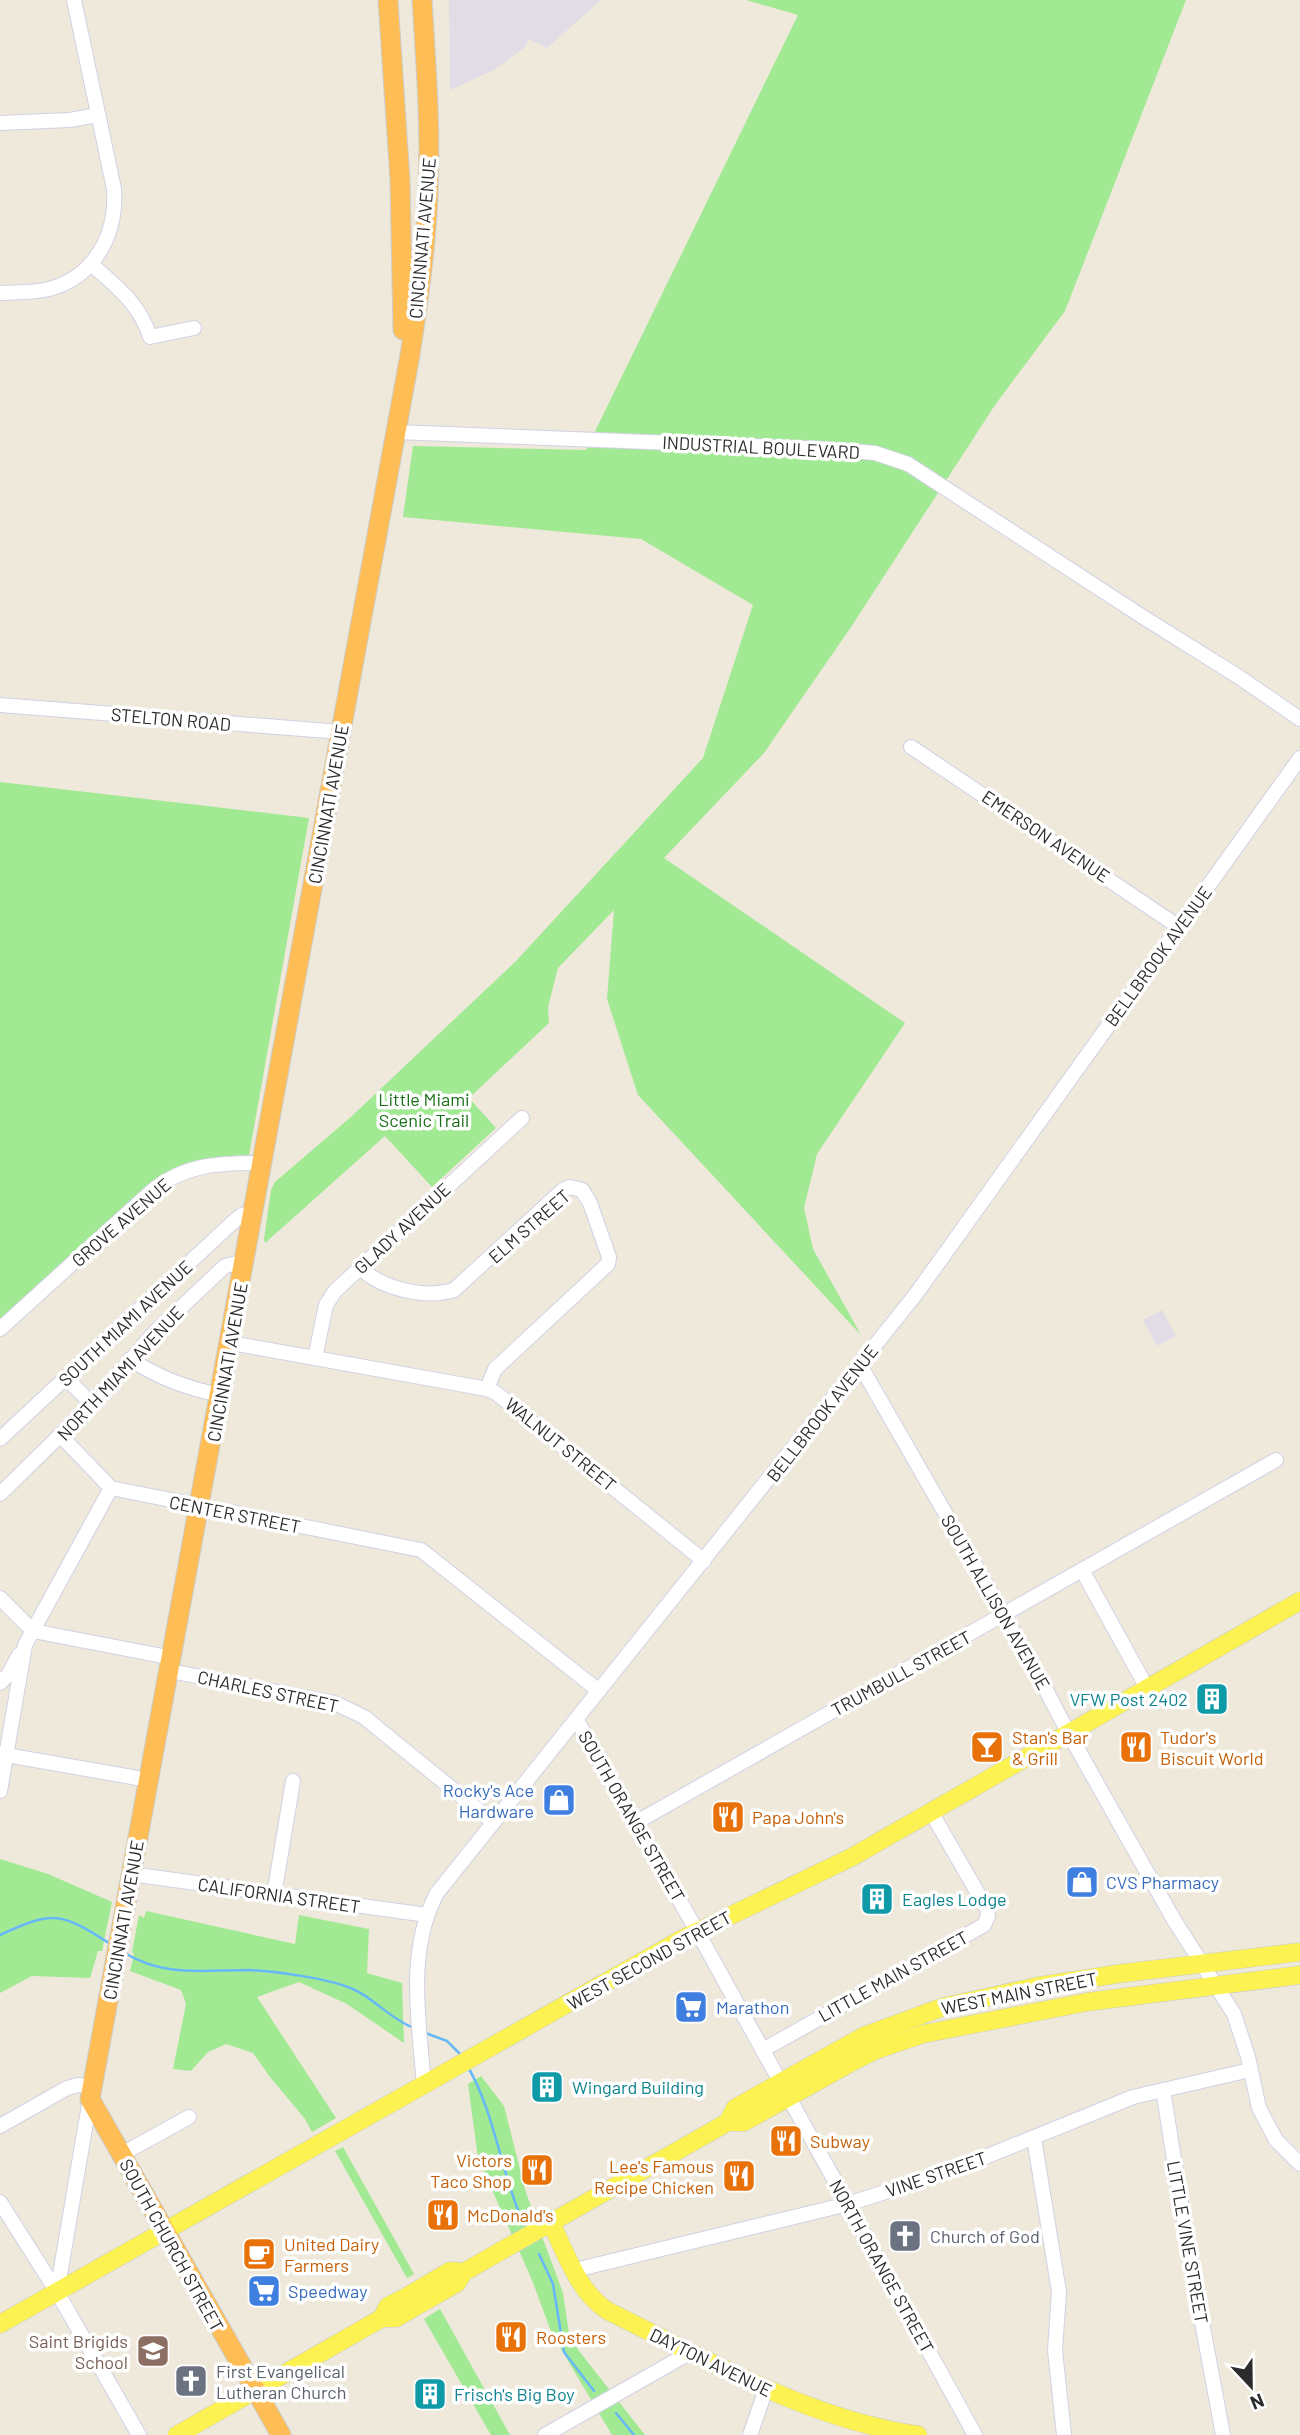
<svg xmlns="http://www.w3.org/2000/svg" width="1300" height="2435" font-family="Barlow,sans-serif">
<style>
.industrial{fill:#e1dde6}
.green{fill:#a1e993}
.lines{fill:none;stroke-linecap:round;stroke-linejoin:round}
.stream{stroke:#66b8f9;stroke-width:2.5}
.minor-casing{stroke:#d1d1e5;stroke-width:16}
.major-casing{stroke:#ccc;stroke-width:19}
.highway-casing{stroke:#ccc;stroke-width:21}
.minor{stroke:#fff;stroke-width:14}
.major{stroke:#fcf352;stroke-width:18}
.highway{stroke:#ffbd55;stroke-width:19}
.labels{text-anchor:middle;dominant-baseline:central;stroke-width:7;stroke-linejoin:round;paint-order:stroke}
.street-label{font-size:18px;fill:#2b2b2b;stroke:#fff}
.park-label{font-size:18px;fill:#176e14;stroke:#fff}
.culture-label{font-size:18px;fill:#0d838f;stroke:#fff;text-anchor:start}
.food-label{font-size:18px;fill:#c56008;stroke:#fff;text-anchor:start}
.shop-label{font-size:18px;fill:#366cbe;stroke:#fff;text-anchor:start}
.worship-label{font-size:18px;fill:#5b616d;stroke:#fff;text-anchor:start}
.education-label{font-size:18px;fill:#785e54;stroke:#fff;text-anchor:end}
</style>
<rect width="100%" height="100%" fill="#eee9db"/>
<!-- industrial -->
<g class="industrial">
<path d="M449,0H601L547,48L529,39L525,47L494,70L450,90Z"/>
<path d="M1162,1310L1176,1336L1157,1346L1143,1320Z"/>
</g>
<!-- green -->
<g class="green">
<path d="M746,0H1186L1065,311L995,405L851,627L764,753L664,858L905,1023L817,1154L804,1208L813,1249L861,1335L638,1095L607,999L614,910L558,968L548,1007L549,1023L469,1098L496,1128L432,1187L385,1136L265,1243L264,1239L271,1190L275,1182L352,1116L516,961L703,758L753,605L641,539L403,517L413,446L586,450L798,15Z"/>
<path d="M0,782L309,818L249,1155C218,1157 192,1157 165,1173L0,1322Z"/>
<path d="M0,1859L48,1874L112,1902L102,1951H98L90,1978L32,1976L0,1993Z"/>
<path d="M146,1911L295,1944L299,1915L369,1929L367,1973L402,1983L404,2043L347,2004L299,1982L257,1997L336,2118L312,2132L305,2119L270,2077L253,2053L226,2044L208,2052L191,2071L173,2069L186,2004L181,1990L130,1971L134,1954L132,1952L139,1915L144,1918Z"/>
<path d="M481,2076L504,2106L526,2193L563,2293L569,2333L579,2351L645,2435H612L552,2334L532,2280L478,2158L468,2084Z"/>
<path d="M343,2147L414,2274L407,2278L335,2151Z"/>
<path d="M440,2309L510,2435H491L424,2319Z"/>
</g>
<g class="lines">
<!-- stream -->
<g class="stream">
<path d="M0,1935C56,1909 61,1913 112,1945"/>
<path d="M123,1952C165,1978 203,1970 249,1970C273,1971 323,1978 345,1986C371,1994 389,2019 414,2028"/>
<path d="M423,2032L447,2041L461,2055"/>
<path d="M468,2067C494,2112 500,2167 520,2215"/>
<path d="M539,2254L553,2284L564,2352L594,2391"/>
<path d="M616,2413L634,2435"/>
</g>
<defs>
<g id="minor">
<path d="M0,123L70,120L98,115"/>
<path d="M91,264C116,286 140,304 150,337L194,328"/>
<path d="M0,293C16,292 33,293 49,289C95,277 117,234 114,189L74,0"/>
<path d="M396,432L828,449L875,453L908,464L1143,617L1239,677L1300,719"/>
<path d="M0,705L341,732"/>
<path d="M911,747L1179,927"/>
<path d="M360,1268C383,1289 425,1299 454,1290L563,1190L570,1187L582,1190L590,1203L609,1257L608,1264L495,1369L487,1389"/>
<path d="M0,1329L152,1191C186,1163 222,1163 263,1163"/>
<path d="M231,1343L487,1389L496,1393L704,1561"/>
<path d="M315,1358L326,1305L335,1291L522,1118"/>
<path d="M130,1359C159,1378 188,1389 221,1395"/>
<path d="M860,1365L1036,1671L1069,1734L1174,1920L1234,2014L1248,2057L1259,2108L1276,2140L1300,2164"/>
<path d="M66,1378L92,1404"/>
<path d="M61,1436L111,1488L421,1550L599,1691"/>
<path d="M0,1439L232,1223L242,1215L254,1213"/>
<path d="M0,1494L92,1404L155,1332L225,1266L245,1261"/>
<path d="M1082,1570L1147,1688"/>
<path d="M0,1598L33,1631L173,1658"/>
<path d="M170,1671L335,1703L364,1717L493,1822"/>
<path d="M0,1683L8,1675L19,1655"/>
<path d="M576,1719L697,1931L975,2435"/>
<path d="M0,1754L149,1780"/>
<path d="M0,1791L25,1645L111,1488"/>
<path d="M635,1823L1276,1460"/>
<path d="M131,1874L427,1915"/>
<path d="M274,1895L293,1781"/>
<path d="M763,2050L984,1925L988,1916L987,1909L931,1812"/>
<path d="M424,2085C419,2022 406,1951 437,1893L916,1294L1300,758"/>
<path d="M1163,2090L1188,2247L1223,2435"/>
<path d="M0,2126L67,2088L78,2085L92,2087"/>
<path d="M1034,2138L1059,2292L1055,2350L1064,2435"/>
<path d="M122,2154L189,2117"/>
<path d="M0,2202L57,2292L139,2435"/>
<path d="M575,2270L848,2204L953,2170L1133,2097L1250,2070"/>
<path d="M57,2292L90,2099"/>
<path d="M545,2435L691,2352"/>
<path d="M750,2435L766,2389"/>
</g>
<g id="major">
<path d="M728,2122L735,2108L864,2036L943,2007L1039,1986L1124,1973L1300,1952"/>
<path d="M551,2223C566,2253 578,2292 608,2311C708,2360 807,2419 918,2435"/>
<path d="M382,2318L388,2306L406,2297L450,2271L464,2272"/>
<path d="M0,2324L682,1939L852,1857L1300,1601"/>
<path d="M177,2435L382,2318H396L457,2283L464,2272L728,2122H744L854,2061L876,2050L923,2034L1087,2002L1300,1975"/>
</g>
<g id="highway">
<path d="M388,0L400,180L403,330"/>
<path d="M281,2435L90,2099L410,355C418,302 426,248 428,194C431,129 426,65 422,0"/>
</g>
</defs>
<!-- minor casing -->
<use href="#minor" class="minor-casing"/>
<!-- major casing -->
<use href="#major" class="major-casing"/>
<!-- highway casing -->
<use href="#highway" class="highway-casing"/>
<!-- minor -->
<use href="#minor" class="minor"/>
<!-- major -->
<use href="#major" class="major"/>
<!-- highway -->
<use href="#highway" class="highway"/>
</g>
<!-- icons -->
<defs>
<symbol id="building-square" viewBox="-11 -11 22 22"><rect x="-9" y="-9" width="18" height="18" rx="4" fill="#0f9aa8" stroke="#fff"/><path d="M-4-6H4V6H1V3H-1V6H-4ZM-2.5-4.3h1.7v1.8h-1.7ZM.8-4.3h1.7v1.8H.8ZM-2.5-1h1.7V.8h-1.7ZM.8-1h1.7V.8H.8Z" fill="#fff"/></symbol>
<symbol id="bar-square" viewBox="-11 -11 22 22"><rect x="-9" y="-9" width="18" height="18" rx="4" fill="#e8710a" stroke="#fff"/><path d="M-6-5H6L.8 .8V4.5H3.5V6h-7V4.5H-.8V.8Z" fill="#fff"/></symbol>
<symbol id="restaurant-square" viewBox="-11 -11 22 22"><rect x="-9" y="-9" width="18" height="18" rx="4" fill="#e8710a" stroke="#fff"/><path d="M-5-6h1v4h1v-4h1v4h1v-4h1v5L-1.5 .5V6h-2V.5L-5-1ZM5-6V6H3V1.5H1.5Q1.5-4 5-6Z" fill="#fff"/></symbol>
<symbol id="shop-square" viewBox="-11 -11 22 22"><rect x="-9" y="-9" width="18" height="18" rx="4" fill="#3f7fe0" stroke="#fff"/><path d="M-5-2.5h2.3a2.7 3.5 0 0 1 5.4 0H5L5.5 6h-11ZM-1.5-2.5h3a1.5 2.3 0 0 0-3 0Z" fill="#fff"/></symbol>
<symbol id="supermarket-square" viewBox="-11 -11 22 22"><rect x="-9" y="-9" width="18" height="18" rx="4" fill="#3f7fe0" stroke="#fff"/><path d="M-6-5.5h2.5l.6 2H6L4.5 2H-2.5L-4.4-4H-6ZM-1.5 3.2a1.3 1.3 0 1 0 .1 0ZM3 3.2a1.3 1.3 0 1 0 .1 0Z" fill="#fff"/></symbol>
<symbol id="church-square" viewBox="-11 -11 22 22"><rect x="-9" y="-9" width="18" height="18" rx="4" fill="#6b7280" stroke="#fff"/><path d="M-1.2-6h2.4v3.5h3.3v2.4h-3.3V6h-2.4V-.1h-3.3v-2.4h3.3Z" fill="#fff"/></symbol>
<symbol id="cafe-square" viewBox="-11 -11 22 22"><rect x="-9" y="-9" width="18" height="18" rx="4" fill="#e8710a" stroke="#fff"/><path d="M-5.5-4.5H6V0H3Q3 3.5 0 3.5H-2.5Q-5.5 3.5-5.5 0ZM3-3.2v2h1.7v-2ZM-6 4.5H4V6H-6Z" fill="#fff"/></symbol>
<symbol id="school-square" viewBox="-11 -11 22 22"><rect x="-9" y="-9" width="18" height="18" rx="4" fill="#8d6e63" stroke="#fff"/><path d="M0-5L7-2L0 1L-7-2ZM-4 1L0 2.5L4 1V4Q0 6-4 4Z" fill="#fff"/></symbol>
</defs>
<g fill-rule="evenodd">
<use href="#building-square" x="1193" y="1680" width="38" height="38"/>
<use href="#bar-square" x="968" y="1728" width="38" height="38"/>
<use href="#restaurant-square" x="1117" y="1728" width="38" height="38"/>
<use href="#shop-square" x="540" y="1781" width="38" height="38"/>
<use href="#restaurant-square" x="709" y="1798" width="38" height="38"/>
<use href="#shop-square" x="1063" y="1863" width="38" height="38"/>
<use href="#building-square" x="858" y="1880" width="38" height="38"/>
<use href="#supermarket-square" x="672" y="1988" width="38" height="38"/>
<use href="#building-square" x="528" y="2068" width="38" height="38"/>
<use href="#restaurant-square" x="767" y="2122" width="38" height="38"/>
<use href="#restaurant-square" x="518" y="2151" width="38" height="38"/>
<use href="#restaurant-square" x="720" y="2157" width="38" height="38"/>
<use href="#restaurant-square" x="424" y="2196" width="38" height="38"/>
<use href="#church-square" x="886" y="2217" width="38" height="38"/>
<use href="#cafe-square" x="240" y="2235" width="38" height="38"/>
<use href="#supermarket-square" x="245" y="2272" width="38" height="38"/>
<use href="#restaurant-square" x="492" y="2318" width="38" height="38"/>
<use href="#school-square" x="134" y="2332" width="38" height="38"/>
<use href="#church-square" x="172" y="2362" width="38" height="38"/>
<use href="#building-square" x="411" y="2375" width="38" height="38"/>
</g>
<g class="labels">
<!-- street labels -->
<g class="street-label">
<text transform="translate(422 238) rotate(-85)">CINCINNATI AVENUE</text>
<text transform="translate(761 447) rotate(3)">INDUSTRIAL BOULEVARD</text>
<text transform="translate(171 719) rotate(5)">STELTON ROAD</text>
<text transform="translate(328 804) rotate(-80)">CINCINNATI AVENUE</text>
<text transform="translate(1046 836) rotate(34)">EMERSON AVENUE</text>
<text transform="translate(1158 956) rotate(-54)">BELLBROOK AVENUE</text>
<text transform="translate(121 1222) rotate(-41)">GROVE AVENUE</text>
<text transform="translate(529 1226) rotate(-41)">ELM STREET</text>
<text transform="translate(402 1228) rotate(-43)">GLADY AVENUE</text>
<text transform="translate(125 1323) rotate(-43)">SOUTH MIAMI AVENUE</text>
<text transform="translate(227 1362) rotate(-80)">CINCINNATI AVENUE</text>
<text transform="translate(120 1373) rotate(-47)">NORTH MIAMI AVENUE</text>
<text transform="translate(822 1413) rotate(-52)">BELLBROOK AVENUE</text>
<text transform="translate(561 1444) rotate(39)">WALNUT STREET</text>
<text transform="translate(235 1514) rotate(11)">CENTER STREET</text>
<text transform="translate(996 1602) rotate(60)">SOUTH ALLISON AVENUE</text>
<text transform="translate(901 1673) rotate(-29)">TRUMBULL STREET</text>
<text transform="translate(268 1691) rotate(12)">CHARLES STREET</text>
<text transform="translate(632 1816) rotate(60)">SOUTH ORANGE STREET</text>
<text transform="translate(279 1895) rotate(8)">CALIFORNIA STREET</text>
<text transform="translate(123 1920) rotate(-80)">CINCINNATI AVENUE</text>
<text transform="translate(649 1960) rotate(-29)">WEST SECOND STREET</text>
<text transform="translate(893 1976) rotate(-29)">LITTLE MAIN STREET</text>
<text transform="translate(1019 1993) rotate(-11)">WEST MAIN STREET</text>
<text transform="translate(936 2174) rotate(-19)">VINE STREET</text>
<text transform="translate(1188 2242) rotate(80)">LITTLE VINE STREET</text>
<text transform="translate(172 2245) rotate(61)">SOUTH CHURCH STREET</text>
<text transform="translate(882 2266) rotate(61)">NORTH ORANGE STREET</text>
<text transform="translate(711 2362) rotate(26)">DAYTON AVENUE</text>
</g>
<!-- park labels -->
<g class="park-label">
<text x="424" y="1099">Little Miami<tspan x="424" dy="21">Scenic Trail</tspan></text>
</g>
<!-- culture labels -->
<g class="culture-label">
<text x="1188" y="1699" text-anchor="end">VFW Post 2402</text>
<text x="902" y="1899">Eagles Lodge</text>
<text x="572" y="2087">Wingard Building</text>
<text x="454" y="2394">Frisch's Big Boy</text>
</g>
<!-- food labels -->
<g class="food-label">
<text x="1012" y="1737">Stan's Bar<tspan x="1012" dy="21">&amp; Grill</tspan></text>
<text x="1160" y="1737">Tudor's<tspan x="1160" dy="21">Biscuit World</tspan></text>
<text x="752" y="1817">Papa John's</text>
<text x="810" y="2141">Subway</text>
<text x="512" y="2160" text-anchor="end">Victors<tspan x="512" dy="21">Taco Shop</tspan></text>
<text x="714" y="2166" text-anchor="end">Lee's Famous<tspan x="714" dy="21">Recipe Chicken</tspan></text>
<text x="467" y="2215">McDonald's</text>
<text x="284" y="2244">United Dairy<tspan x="284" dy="21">Farmers</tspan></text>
<text x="536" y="2337">Roosters</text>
</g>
<!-- shop labels -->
<g class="shop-label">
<text x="534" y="1790" text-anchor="end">Rocky's Ace<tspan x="534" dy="21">Hardware</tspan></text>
<text x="1106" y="1882">CVS Pharmacy</text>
<text x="716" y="2007">Marathon</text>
<text x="288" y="2291">Speedway</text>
</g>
<!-- worship labels -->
<g class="worship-label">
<text x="930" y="2236">Church of God</text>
<text x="216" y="2371">First Evangelical<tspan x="216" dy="21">Lutheran Church</tspan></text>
</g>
<!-- education labels -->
<g class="education-label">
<text x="128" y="2341">Saint Brigids<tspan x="128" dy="21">School</tspan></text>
</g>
</g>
<!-- north arrow -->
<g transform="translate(1251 2386) rotate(158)" stroke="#ffffff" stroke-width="5" paint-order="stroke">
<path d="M0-5L12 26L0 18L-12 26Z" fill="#2b2b2b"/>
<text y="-10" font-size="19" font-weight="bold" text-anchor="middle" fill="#2b2b2b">N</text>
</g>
</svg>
